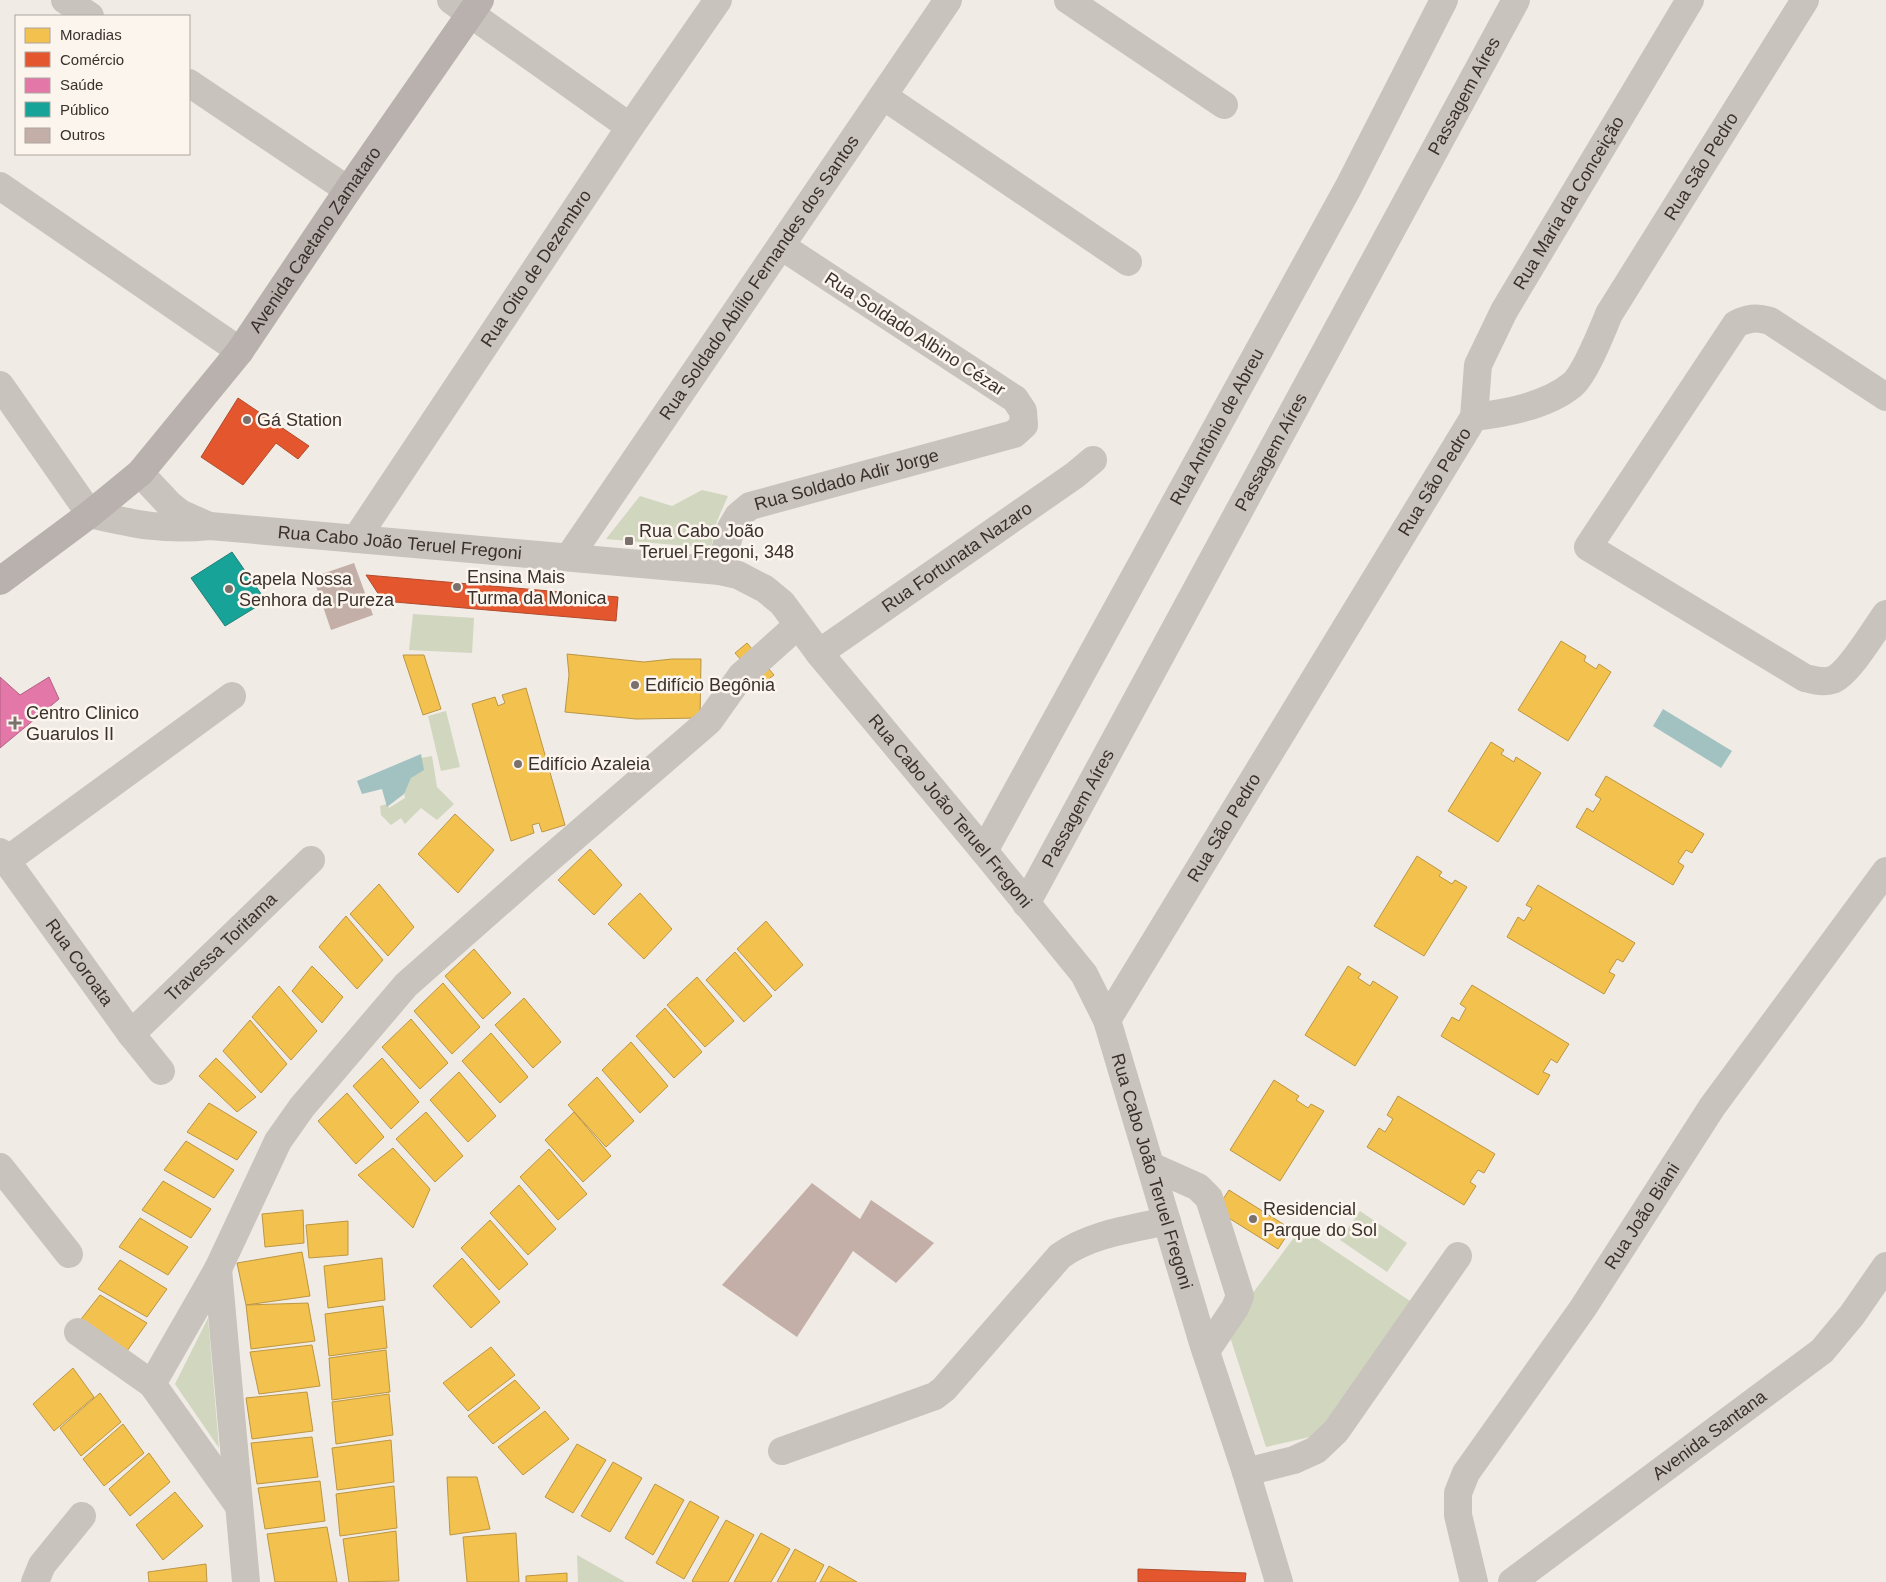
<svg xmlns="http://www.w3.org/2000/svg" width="1886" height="1582" font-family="Arial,sans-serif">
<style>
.green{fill:#d1d6bf}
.water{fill:#a1c2c1}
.homes{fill:#f2c14e;stroke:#bb9644}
.shops{fill:#e4572e;stroke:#b14b2d}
.health{fill:#e377a8;stroke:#b16282}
.public{fill:#17a398;stroke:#228077}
.building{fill:#c3afa7}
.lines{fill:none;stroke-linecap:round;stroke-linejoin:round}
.minor{stroke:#c9c3be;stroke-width:28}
.major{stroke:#b8b1ad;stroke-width:28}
.poi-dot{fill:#7a716c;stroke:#fbf5ee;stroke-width:2}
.labels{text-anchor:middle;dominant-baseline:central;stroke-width:5;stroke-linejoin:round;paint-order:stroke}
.street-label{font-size:18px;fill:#3b302b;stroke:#fbf5ee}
.poi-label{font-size:18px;fill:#3b302b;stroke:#fbf5ee;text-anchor:start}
</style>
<rect width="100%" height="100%" fill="#f0ebe5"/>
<!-- green -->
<g class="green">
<path d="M702,490L728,496L717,521L711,548L606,539L640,496L672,506Z"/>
<path d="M413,614L474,618L472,653L409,650Z"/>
<path d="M446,711L460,767L441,771L428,716Z"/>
<path d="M432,756L437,787L454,804L437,820L421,808L405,824L401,818L391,825L381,815L380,806L387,804L389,808L405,798L404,792L421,758Z"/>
<path d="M1360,1211L1407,1243L1387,1272L1340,1240Z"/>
<path d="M1301,1228L1419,1307L1323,1434L1266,1447L1227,1328Z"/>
<path d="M208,1318L219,1448L175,1384Z"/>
<path d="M577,1555L625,1582H578Z"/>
</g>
<!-- water -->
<g class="water">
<path d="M1663,709L1732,751L1721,768L1653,726Z"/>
<path d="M421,754L424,770L411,778L404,794L387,807L382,789L362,794L357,781Z"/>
</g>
<!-- homes -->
<g class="homes">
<path d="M1561,641L1586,656L1584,661L1596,669L1599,664L1611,672L1568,741L1518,710Z"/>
<path d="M747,643L774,675L762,684L735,653Z"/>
<path d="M567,654L644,662L672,659H701L700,718L636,719L565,712L569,675Z"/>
<path d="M403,655H424L441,709L423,715Z"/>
<path d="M526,688L565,825L542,832L539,823L532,825L534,833L511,841L472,704L495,697L498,706L505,703L502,695Z"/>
<path d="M1491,742L1504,750L1501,754L1514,762L1516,757L1541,773L1498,842L1448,811Z"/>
<path d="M1606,776L1704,834L1692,853L1686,850L1678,862L1684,866L1673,885L1576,827L1587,808L1593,812L1601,799L1595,795Z"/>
<path d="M455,814L494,850L458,893L418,854Z"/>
<path d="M590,849L622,885L594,915L558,880Z"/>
<path d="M1417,856L1442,872L1439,876L1452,884L1455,880L1467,887L1424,956L1374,926Z"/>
<path d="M379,884L414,927L388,956L350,914Z"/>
<path d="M1538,885L1635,943L1623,962L1617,959L1609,972L1615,975L1604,994L1507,937L1518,917L1524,921L1532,908L1526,905Z"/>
<path d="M640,893L672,929L644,959L608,924Z"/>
<path d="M346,916L383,960L357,989L319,947Z"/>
<path d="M766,921L803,965L775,991L737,949Z"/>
<path d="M474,949L511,993L483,1019L445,976Z"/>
<path d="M735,952L772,996L744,1022L706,980Z"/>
<path d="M312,966L343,997L322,1023L292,991Z"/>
<path d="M1348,966L1361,974L1358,978L1370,986L1373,981L1398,997L1355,1066L1305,1035Z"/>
<path d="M697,977L734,1021L705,1047L667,1005Z"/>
<path d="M443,983L480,1027L452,1054L414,1011Z"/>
<path d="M1472,985L1569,1044L1557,1063L1551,1059L1543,1072L1550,1075L1538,1095L1441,1036L1452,1017L1459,1021L1466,1008L1460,1004Z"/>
<path d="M279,986L317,1031L291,1060L252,1017Z"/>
<path d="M524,998L561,1042L533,1068L495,1025Z"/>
<path d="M665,1008L702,1052L674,1078L636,1036Z"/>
<path d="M411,1019L448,1063L420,1089L382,1047Z"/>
<path d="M250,1020L287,1064L261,1093L223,1051Z"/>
<path d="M491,1033L528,1077L500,1103L462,1061Z"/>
<path d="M631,1042L668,1086L640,1113L602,1070Z"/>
<path d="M216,1058L256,1097L237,1112L199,1076Z"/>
<path d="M382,1058L419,1102L391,1129L353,1086Z"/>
<path d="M459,1072L496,1116L468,1142L430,1100Z"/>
<path d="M597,1077L634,1121L606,1147L568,1105Z"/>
<path d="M1274,1080L1299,1096L1296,1100L1308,1108L1311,1104L1324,1111L1280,1181L1230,1150Z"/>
<path d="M347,1093L384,1137L356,1164L318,1121Z"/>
<path d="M1398,1096L1495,1154L1484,1173L1478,1170L1470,1182L1476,1186L1464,1205L1367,1147L1379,1128L1385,1132L1393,1119L1387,1115Z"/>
<path d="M209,1103L257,1132L237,1160L187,1132Z"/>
<path d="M426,1112L463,1156L435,1182L396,1139Z"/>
<path d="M574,1112L611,1156L583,1182L545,1140Z"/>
<path d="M186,1141L234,1170L214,1198L164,1170Z"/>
<path d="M393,1148L430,1189L413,1228L358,1175Z"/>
<path d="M549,1149L587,1194L558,1220L520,1177Z"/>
<path d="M163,1181L211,1209L191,1238L142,1210Z"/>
<path d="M519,1185L556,1229L528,1255L490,1213Z"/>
<path d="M1229,1190L1291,1229L1278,1249L1216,1210Z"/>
<path d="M303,1210L304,1243L265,1247L262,1214Z"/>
<path d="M140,1218L188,1247L168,1275L119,1247Z"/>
<path d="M490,1220L528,1264L499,1290L461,1248Z"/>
<path d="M348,1221V1255L309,1258L306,1225Z"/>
<path d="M302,1252L310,1296L246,1305L237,1263Z"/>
<path d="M382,1258L385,1300L328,1308L324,1266Z"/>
<path d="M462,1258L500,1302L471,1328L433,1286Z"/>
<path d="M120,1260L167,1289L147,1317L98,1289Z"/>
<path d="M100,1295L147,1323L127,1351L78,1323Z"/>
<path d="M308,1303L315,1341L251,1349L246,1305Z"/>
<path d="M383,1306L387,1348L329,1356L325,1314Z"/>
<path d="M312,1345L320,1386L259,1394L250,1352Z"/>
<path d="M491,1347L515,1375L468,1411L443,1383Z"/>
<path d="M386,1350L390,1392L332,1400L329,1358Z"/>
<path d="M73,1368L94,1397L54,1431L33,1404Z"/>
<path d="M515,1380L540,1408L493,1444L468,1416Z"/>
<path d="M307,1392L313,1431L252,1439L246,1398Z"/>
<path d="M100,1393L121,1422L81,1456L60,1428Z"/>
<path d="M389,1394L393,1435L336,1444L332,1402Z"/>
<path d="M545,1411L569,1439L523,1475L498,1447Z"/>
<path d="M123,1424L144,1453L104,1486L83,1459Z"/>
<path d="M312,1437L318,1477L257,1484L251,1443Z"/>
<path d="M391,1440L394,1482L337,1490L332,1448Z"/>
<path d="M577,1444L606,1460L573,1513L545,1497Z"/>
<path d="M149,1453L170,1482L130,1516L109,1489Z"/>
<path d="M613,1462L642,1478L610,1532L581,1516Z"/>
<path d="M447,1477H477L490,1529L450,1535Z"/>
<path d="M320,1481L325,1521L265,1529L258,1488Z"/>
<path d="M655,1484L684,1500L653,1555L625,1538Z"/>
<path d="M394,1486L397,1528L340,1536L336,1494Z"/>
<path d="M175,1492L203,1526L163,1560L136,1525Z"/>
<path d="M690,1501L719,1517L684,1579L656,1563Z"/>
<path d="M726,1520L754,1535L728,1582H693L692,1581Z"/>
<path d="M327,1527L337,1582H275L267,1534Z"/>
<path d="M396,1531L399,1581L349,1582L343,1539Z"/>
<path d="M516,1533L519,1582H467L463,1537Z"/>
<path d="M761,1533L790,1549L771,1582H734Z"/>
<path d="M795,1549L824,1565L815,1582H777Z"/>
<path d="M206,1564L207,1582H149L148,1572Z"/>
<path d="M829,1566L857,1582H820Z"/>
<path d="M567,1573V1582H526V1576Z"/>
</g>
<!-- shops -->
<g class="shops">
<path d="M238,398L309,446L298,459L276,443L243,485L201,457Z"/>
<path d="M366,575L618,597L616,621L383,601Z"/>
<path d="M1138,1569L1246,1573L1245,1582H1138Z"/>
</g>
<!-- health -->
<path class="health" d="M0,677L20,695L49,677L59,699L0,748Z"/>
<!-- public -->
<path class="public" d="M232,552L266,601L225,626L191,578Z"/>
<!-- building -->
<g class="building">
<path d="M354,563L373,615L331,630L313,577Z"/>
<path d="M812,1183L860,1219L871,1200L934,1243L896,1283L853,1251L797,1337L722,1285Z"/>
</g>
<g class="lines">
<!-- minor -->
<g class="minor">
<path d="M65,0L90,16"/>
<path d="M451,0L630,127"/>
<path d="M1068,0L1224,105"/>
<path d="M189,83L348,190"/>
<path d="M883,96L1128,262"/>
<path d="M0,186L240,351"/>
<path id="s1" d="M0,385L90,514C133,524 165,531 210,526L720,571L738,575L765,589L782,603L819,653L984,851L1084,974L1107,1020L1203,1343L1246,1472L1279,1582"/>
<path d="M1886,397L1770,321C1756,317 1748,318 1736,324L1588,547L1805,678C1814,680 1823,683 1832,680C1848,675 1875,629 1886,614"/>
<path id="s2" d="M1474,417C1506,413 1546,406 1572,385C1585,374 1602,331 1609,314L1805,0"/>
<path d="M140,473L170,505L180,513L209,526"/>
<path id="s3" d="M356,539L630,127L718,0"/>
<path id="s4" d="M569,557L948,0"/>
<path id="s5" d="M720,571L731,528L738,516L750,506L1014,434L1024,425L1023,411L1015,399L781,246"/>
<path id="s6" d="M819,653L1075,475L1093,460"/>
<path id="s7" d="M984,851L1348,188L1444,0"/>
<path id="s8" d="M0,852L131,1034L161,1071"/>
<path d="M6,861L232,696"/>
<path id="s9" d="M1026,904L1516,0"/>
<path id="s10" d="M1107,1020L1474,417L1478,365L1504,311L1690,0"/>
<path id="s11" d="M131,1034L311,860"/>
<path d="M1151,1166L1198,1187L1209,1198L1240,1296L1235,1308L1206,1351"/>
<path d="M0,1167L69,1254"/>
<path d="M218,1269L246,1582"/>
<path d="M78,1332L152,1384"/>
<path d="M782,1451L935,1396L944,1389L1060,1256C1090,1234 1131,1229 1167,1221"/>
<path d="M1246,1472L1294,1460L1316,1450L1336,1431L1458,1256"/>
<path d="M239,1506L152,1384L218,1269L278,1141L302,1107L406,985L534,872L709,721L741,676L798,625"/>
<path d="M35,1582L42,1565L82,1516"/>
<path id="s12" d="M1474,1582L1458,1515V1493L1466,1473L1583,1308L1712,1107L1886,871"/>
<path id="s13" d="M1512,1582L1822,1351L1852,1315L1886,1266"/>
</g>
<!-- major -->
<path class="major" id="s14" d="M0,581L90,514L140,473L240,351L348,190L480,0"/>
</g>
<!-- markers -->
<g class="poi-dot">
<circle cx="247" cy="420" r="5"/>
<rect x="624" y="536" width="10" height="10" rx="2.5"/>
<circle cx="457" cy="587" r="5"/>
<circle cx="229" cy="589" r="5"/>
<circle cx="635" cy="685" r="5"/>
<path d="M12.5 715.5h5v5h5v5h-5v5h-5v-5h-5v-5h5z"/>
<circle cx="518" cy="764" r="5"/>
<circle cx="1253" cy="1219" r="5"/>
</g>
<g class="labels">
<!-- street labels -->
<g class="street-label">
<text stroke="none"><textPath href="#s9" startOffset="919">Passagem Aíres</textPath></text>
<text stroke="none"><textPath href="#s2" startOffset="359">Rua São Pedro</textPath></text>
<text stroke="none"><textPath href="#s10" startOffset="944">Rua Maria da Conceição</textPath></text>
<text stroke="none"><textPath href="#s14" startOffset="469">Avenida Caetano Zamataro</textPath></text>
<text stroke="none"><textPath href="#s3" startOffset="325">Rua Oito de Dezembro</textPath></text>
<text stroke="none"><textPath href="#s4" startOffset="338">Rua Soldado Abílio Fernandes dos Santos</textPath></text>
<text transform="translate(915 334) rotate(33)">Rua Soldado Albino Cézar</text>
<text stroke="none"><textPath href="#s7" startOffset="484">Rua Antônio de Abreu</textPath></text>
<text stroke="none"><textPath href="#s9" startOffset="514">Passagem Aíres</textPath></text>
<text stroke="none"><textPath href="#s5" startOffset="174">Rua Soldado Adir Jorge</textPath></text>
<text stroke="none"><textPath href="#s10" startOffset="630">Rua São Pedro</textPath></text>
<text stroke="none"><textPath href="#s1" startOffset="469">Rua Cabo João Teruel Fregoni</textPath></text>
<text stroke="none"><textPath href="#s6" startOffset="168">Rua Fortunata Nazaro</textPath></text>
<text stroke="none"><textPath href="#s9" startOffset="109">Passagem Aíres</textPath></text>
<text stroke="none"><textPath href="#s1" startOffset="1129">Rua Cabo João Teruel Fregoni</textPath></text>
<text stroke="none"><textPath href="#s10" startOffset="225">Rua São Pedro</textPath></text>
<text stroke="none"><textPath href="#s11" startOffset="125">Travessa Toritama</textPath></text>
<text stroke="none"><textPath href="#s8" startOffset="136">Rua Coroata</textPath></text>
<text stroke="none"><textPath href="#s1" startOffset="1549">Rua Cabo João Teruel Fregoni</textPath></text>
<text stroke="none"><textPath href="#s12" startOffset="424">Rua João Biani</textPath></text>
<text stroke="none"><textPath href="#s13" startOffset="246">Avenida Santana</textPath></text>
</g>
<!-- poi labels -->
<g class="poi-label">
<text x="257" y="420">Gá Station</text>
<text x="639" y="531">Rua Cabo João<tspan x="639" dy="21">Teruel Fregoni, 348</tspan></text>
<text x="467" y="577">Ensina Mais<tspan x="467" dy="21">Turma da Monica</tspan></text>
<text x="239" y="579">Capela Nossa<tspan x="239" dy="21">Senhora da Pureza</tspan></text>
<text x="645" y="685">Edifício Begônia</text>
<text x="26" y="713">Centro Clinico<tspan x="26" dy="21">Guarulos II</tspan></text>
<text x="528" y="764">Edifício Azaleia</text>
<text x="1263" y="1209">Residencial<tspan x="1263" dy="21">Parque do Sol</tspan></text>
</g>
</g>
<!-- legend -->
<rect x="15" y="15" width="175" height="140" fill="#fbf5ee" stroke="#aea6a0"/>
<rect x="25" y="28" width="25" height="15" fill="#f2c14e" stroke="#aea6a0"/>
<text x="60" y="40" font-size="15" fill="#3b302b">Moradias</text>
<rect x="25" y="52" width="25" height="15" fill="#e4572e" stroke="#aea6a0"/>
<text x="60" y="65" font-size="15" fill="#3b302b">Comércio</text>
<rect x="25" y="78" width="25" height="15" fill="#e377a8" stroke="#aea6a0"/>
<text x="60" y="90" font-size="15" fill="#3b302b">Saúde</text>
<rect x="25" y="102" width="25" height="15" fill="#17a398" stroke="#aea6a0"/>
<text x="60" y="115" font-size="15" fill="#3b302b">Público</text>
<rect x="25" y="128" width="25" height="15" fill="#c3afa7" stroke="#aea6a0"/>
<text x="60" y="140" font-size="15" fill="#3b302b">Outros</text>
</svg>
